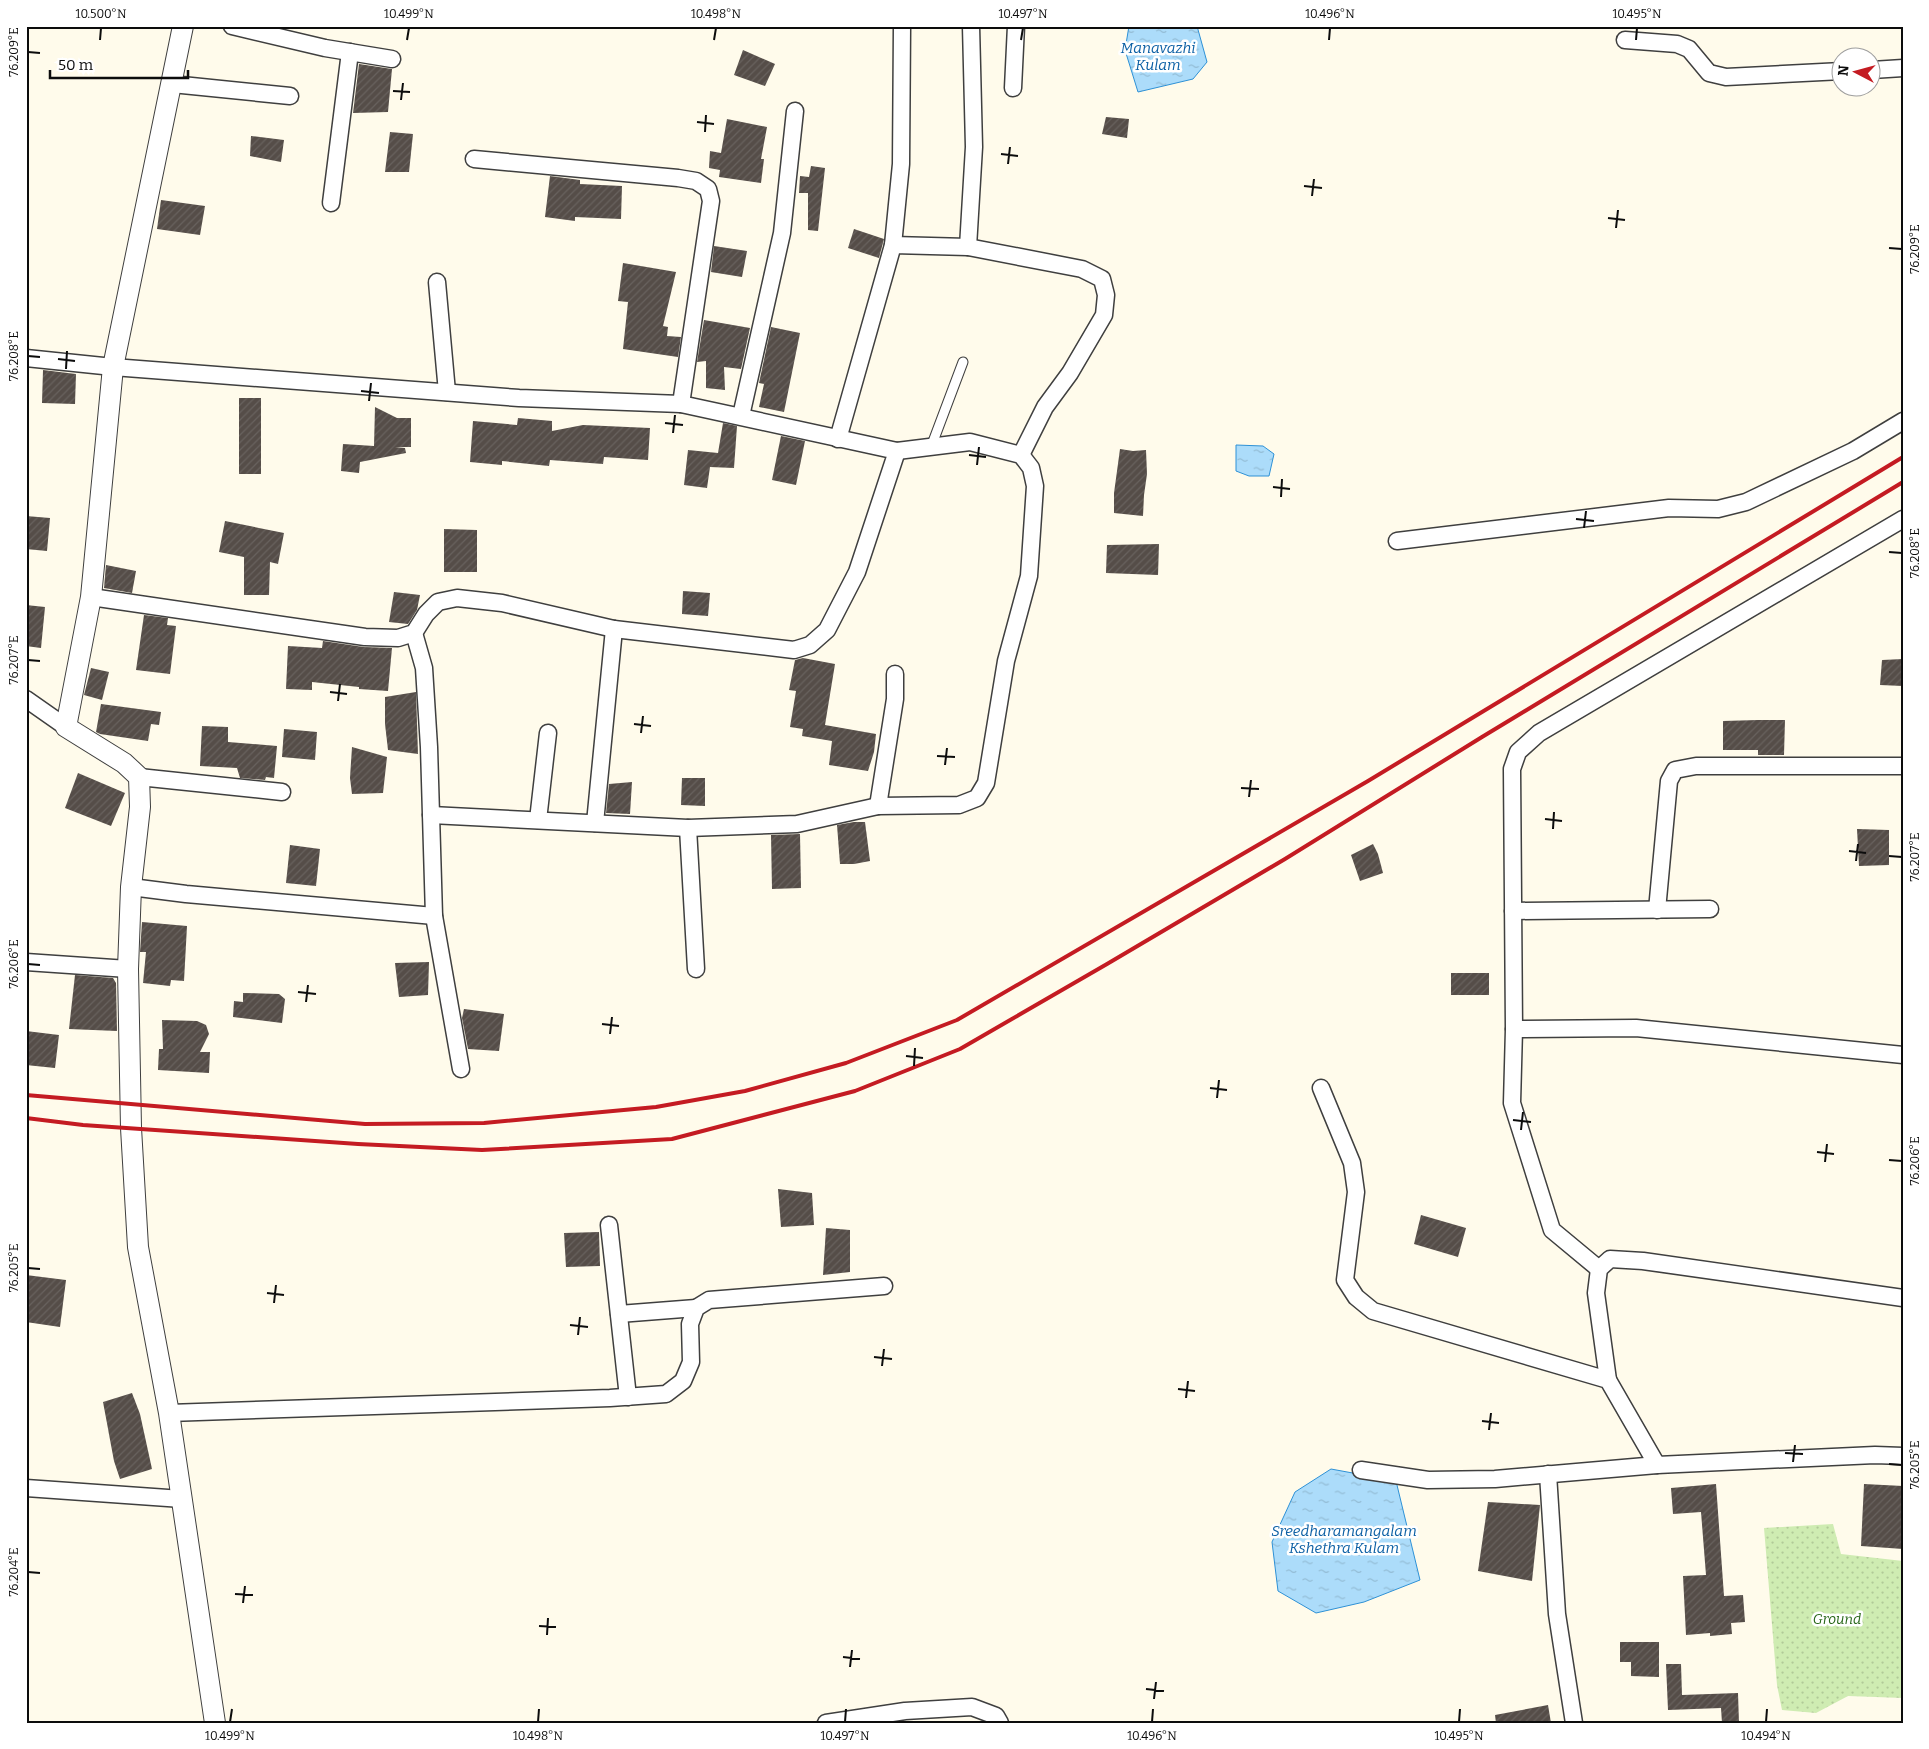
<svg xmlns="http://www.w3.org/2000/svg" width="1929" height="1749" font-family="Bitter,serif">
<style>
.green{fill:url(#green-dots)}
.water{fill:url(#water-ripples);stroke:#2e91d6}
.building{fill:url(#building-hatch)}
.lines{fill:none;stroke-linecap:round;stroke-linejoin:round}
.service-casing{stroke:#3f3f3f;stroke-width:11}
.minor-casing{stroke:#3f3f3f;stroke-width:19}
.tertiary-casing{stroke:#3f3f3f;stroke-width:22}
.service{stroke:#fff;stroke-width:9}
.minor{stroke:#fff;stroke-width:16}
.tertiary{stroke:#fff;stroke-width:20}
.rail{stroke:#c41b22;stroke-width:4}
.ticks{fill:none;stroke:#0c0c0c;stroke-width:2}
.labels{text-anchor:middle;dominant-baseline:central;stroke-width:5;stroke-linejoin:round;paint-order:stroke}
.park-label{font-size:14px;font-style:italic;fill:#286719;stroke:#fff}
.water-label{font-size:15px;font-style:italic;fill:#0e61a5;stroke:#fff}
.neatline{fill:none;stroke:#0c0c0c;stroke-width:2}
.ticks-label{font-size:12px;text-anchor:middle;fill:#0c0c0c}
</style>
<defs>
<pattern id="green-dots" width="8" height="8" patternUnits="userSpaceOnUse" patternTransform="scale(1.25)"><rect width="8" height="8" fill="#cfecb2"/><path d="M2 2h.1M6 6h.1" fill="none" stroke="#b1c998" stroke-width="1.8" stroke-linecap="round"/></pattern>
<pattern id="water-ripples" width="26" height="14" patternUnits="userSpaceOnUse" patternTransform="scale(1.25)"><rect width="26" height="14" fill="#acdcfa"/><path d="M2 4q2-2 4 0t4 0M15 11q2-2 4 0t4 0" fill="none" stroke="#93bcd5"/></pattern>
<pattern id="building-hatch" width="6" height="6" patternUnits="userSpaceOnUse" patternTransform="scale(1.25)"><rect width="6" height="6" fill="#554d48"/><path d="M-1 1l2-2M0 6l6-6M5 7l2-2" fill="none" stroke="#68625e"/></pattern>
</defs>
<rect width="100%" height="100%" fill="#fffbeb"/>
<!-- green -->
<path class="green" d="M1833,1524L1841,1554L1903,1561V1698L1848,1696L1816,1713L1782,1710L1777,1685L1764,1528Z"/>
<!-- water -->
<g class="water">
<path d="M1129,26H1197L1207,62L1193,79L1138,92L1125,50Z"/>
<path d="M1236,445L1263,446L1274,454L1269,476H1249L1236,471Z"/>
<path d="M1331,1469L1396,1481L1420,1580L1364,1602L1316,1613L1278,1591L1272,1542L1295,1492Z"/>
</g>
<!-- building -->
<g class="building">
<path d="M743,50L775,64L765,86L734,75Z"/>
<path d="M359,64L392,69L388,112L353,113Z"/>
<path d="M1106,117L1129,119L1127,138L1102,134Z"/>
<path d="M727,119L767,127L761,159H764L761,183L719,177L720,170L709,168L710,151L721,153Z"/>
<path d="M390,132L413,134L409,172H385Z"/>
<path d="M251,136L284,140L281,162L250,156Z"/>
<path d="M811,166L825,168L818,231L808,230V193H799L800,176L809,177Z"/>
<path d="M550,176L580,180V184L622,186L621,219L575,217V221L545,217Z"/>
<path d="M161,200L205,206L200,235L157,229Z"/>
<path d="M854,229L884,239L879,258L848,248Z"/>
<path d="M714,246L747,251L742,277L711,272Z"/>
<path d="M623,263L676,272L663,326L668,327L667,336L681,337L678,357L623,349L628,302L618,301Z"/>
<path d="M704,320L750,328L741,369L724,367L725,390L706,388V361L697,362Z"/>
<path d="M771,327L800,333L784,412L759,407L764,384L759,383Z"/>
<path d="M43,370L76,374L75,404L42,403Z"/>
<rect x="239" y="398" width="22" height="76"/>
<path d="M375,407L397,418H411V447H395L405,448L406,453L360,462L359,473L341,471L343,444L374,446Z"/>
<path d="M518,418L552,421V431L583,425L650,428L648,460L604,457L603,464L550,460L549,466L502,461V465L470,462L473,421L517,425Z"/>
<path d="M723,423L737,426L734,468L710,467L707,488L684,485L688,450L718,453Z"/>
<path d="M781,436L805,441L796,485L772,480Z"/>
<path d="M1120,449L1133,451L1146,450L1147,474L1144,495L1143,516L1114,513V493Z"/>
<path d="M26,516L50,518L47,551L26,549Z"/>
<path d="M225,521L284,533L278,564L270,562L269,595H244V557L219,552Z"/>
<path d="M444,529L477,530V572H444Z"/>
<path d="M1159,544L1158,575L1106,573L1107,545Z"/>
<path d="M106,565L136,571L132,593L104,588Z"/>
<path d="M683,591L710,593L708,616L682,614Z"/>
<path d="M394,592L420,595L417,610L408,624L389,622Z"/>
<path d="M26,605L45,607L41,648L26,646Z"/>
<path d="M144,615L168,618L167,625L176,626L170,674L136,670Z"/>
<path d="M323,641L364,647L392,648L388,691L359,689V687L312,682V690L286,689L288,646L322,648Z"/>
<path d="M803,658L835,664L825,725L876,734L874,752L868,771L829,765L832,741L802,736L803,729L790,727L796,691L789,690L795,660Z"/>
<path d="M1903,659V686L1880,685L1882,660Z"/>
<path d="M91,668L109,672L102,700L84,695Z"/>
<path d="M416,692L418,754L388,750L385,724V697Z"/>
<path d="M101,704L161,712L159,725L151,724L148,741L100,734L96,732Z"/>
<path d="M1758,720H1785L1784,755H1758V750H1723V721Z"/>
<path d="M202,726L228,727V742L277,746L274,778L266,777L265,780L240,778L237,768L200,766Z"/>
<path d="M284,729L317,732L315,760L282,757Z"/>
<path d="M352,747L387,757L383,793L352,794L350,778Z"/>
<path d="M78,773L125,793L111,826L65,808Z"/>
<path d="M682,778H705V806L681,805Z"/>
<path d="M632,782L630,814L606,813L609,784Z"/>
<path d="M854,822H865L870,861L854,864H840L837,825Z"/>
<path d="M1857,829L1889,830V865L1859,866Z"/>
<path d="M800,834L801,888L772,889L771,835Z"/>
<path d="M1373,844L1378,854L1383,873L1360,881L1351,855Z"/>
<path d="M290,845L320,849L316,886L286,883Z"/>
<path d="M142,922L187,926L184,981L171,980L170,986L143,983L146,952H140Z"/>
<path d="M429,962L428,995L399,997L395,963Z"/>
<rect x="1451" y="973" width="38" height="22"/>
<path d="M75,975L113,978L116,983L117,1031L69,1029Z"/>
<path d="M243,993L279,994L285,999L282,1023L233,1017L234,1001L243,1002Z"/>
<path d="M464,1009L504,1014L499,1051L468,1049L462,1018Z"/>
<path d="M162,1020L197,1021L206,1025L209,1034L200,1052H210L209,1073L158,1070L159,1049H163Z"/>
<path d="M26,1031L59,1035L55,1068L26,1065Z"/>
<path d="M778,1189L812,1193L814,1225L781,1227Z"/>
<path d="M1421,1215L1466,1228L1458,1257L1414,1244Z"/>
<path d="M826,1228L850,1230V1272L823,1275Z"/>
<path d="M599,1232L600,1266L566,1267L564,1233Z"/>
<path d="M26,1275L66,1280L60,1327L26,1322Z"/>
<path d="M132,1393L140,1414L152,1469L120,1479L114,1461L103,1402Z"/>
<path d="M1716,1484L1724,1596L1743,1595L1745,1622L1731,1623L1732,1634L1710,1636V1633L1686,1635L1683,1576L1706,1575L1701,1512L1673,1514L1671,1488Z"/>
<path d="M1864,1484L1903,1486V1549L1861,1546Z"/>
<path d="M1488,1502L1540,1505L1532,1581L1478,1571Z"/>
<path d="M1620,1642H1659V1677L1631,1676V1662H1620Z"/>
<path d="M1666,1664H1681L1682,1695L1738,1693L1739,1723H1722L1721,1708L1668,1710Z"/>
<path d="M1548,1705L1551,1723H1496L1495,1715Z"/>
</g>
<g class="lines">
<defs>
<path id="service" d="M931,447L963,362"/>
<g id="minor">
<path d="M232,26L325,48L392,59"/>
<path d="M1625,40L1677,44L1689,49L1709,73L1726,77L1842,71"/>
<path d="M1872,70L1903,68"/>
<path d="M172,84L290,96"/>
<path d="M1013,88L1016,26"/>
<path d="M474,159L678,178L696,181L708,189L711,201L681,404"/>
<path d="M331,203L350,52"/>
<path d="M893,245L901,164L902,26"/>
<path d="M968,247L974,147L971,26"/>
<path d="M437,282L447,392"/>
<path d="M26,358L113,367L519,398L681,404L897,451L857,572L827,630L810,645L794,650L614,629L502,603L457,598L438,602L426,614L414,633L398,638L365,637L91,597"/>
<path d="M741,416L782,233L795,111"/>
<path d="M838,439L893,245L968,247L1082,269L1102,279L1106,295L1104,315L1070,373L1045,407L1021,455"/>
<path d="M1397,541L1669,508L1718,509L1746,502L1853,451L1903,421"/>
<path d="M414,633L424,668L429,747L434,916L461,1069"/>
<path d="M895,674V699L878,806L959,805L977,798L986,783L1006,661L1029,576L1035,486L1031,468L1021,455L970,442L897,451"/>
<path d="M26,699L66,727"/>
<path d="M139,777L282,792"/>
<path d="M431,815L688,828L797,824L878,806"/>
<path d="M538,820L548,733"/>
<path d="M595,823L614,629"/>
<path d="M688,828L696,969"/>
<path d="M131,887L186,894L434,916"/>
<path d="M1657,910L1669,781L1675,770L1696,766H1903"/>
<path d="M1513,911L1710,909"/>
<path d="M26,962L128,969"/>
<path d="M1514,1029L1636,1028L1903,1055"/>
<path d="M1321,1088L1352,1163L1356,1192L1345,1280L1356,1297L1373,1311L1608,1380L1657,1465L1875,1455L1903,1456"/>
<path d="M609,1225L628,1397"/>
<path d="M1599,1269L1552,1230L1512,1103L1514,1029L1512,769L1518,752L1539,733L1903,519"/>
<path d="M619,1314L696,1308"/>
<path d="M1608,1380L1596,1293L1599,1269L1610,1259L1643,1261L1903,1298"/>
<path d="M169,1413L610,1398L666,1394L683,1381L691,1362L690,1324L696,1308L709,1300L884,1286"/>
<path d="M1361,1470L1428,1480L1495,1479L1657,1465"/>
<path d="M1548,1474L1557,1614L1574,1723"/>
<path d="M26,1488L182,1499"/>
<path d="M826,1723L905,1711L972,1707L996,1716L1000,1723"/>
</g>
<path id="tertiary" d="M183,26L113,367L91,597L66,727L124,763L139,777L140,807L131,887L128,969L131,1128L138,1247L169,1413L215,1723"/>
</defs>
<!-- service casing -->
<use href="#service" class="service-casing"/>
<!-- minor casing -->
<use href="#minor" class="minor-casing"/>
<!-- tertiary casing -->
<use href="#tertiary" class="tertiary-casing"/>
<!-- service -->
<use href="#service" class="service"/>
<!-- minor -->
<use href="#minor" class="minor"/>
<!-- tertiary -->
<use href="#tertiary" class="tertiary"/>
<!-- rail -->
<g class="rail">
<path d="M26,1095L365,1124L484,1123L656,1107L745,1091L846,1063L957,1020L1368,781L1903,457"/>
<path d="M26,1118L83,1125L358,1144L482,1150L672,1139L855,1091L960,1049L1107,964L1285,859L1482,737L1903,482"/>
</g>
</g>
<!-- ticks -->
<path class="ticks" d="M100,40L101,28M407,40L409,28M714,40L716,28M1021,40L1023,28M1329,40L1330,28M1636,40L1637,28M28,52L40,53M393,91L410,92M401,100L403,83M697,122L714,124M705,132L706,115M1001,154L1018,156M1008,164L1010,147M1304,186L1322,188M1312,196L1314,179M1608,218L1625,220M1616,228L1618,210M1889,248L1902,249M28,356L40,357M58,359L75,361M66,369L67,351M361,391L379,393M369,401L371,383M665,423L683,425M673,433L675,415M969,455L986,457M977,465L979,447M1273,487L1290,489M1281,497L1282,479M1576,519L1594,521M1584,528L1586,511M1889,552L1902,553M28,660L40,661M330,692L347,694M338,701L340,684M634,724L651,726M641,733L643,716M937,756L955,757M945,765L947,748M1241,788L1259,789M1249,797L1251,780M1545,819L1562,821M1553,829L1554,812M1849,851L1866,853M1889,856L1902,857M1856,861L1858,844M28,964L40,965M298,992L316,994M306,1002L308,985M602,1024L619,1026M610,1034L612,1017M906,1056L923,1058M914,1066L915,1048M1210,1088L1227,1090M1217,1098L1219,1080M1513,1120L1531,1122M1521,1130L1523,1112M1817,1152L1834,1154M1889,1160L1902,1161M1825,1162L1827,1144M28,1268L40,1269M267,1293L284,1295M274,1303L276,1285M570,1325L588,1327M578,1335L580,1317M874,1357L892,1359M882,1366L884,1349M1178,1389L1195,1391M1186,1398L1188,1381M1482,1421L1499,1423M1489,1430L1491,1413M1785,1453L1803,1454M1793,1462L1795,1445M1889,1464L1902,1465M28,1572L40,1573M235,1594L253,1595M243,1603L245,1586M539,1626L556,1627M547,1635L548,1618M843,1657L860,1659M850,1667L852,1650M1146,1689L1164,1691M1154,1699L1156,1682M230,1722L232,1709M538,1722L539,1709M845,1722L846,1709M1152,1722L1153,1709M1459,1722L1460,1709M1766,1722L1767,1709"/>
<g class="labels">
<!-- park labels -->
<g class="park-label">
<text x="1837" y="1619">Ground</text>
</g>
<!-- water labels -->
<g class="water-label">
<text x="1158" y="48">Manavazhi<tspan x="1158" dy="17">Kulam</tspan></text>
<text x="1344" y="1531">Sreedharamangalam<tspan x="1344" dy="17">Kshethra Kulam</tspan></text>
</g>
</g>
<!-- border -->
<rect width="1929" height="1749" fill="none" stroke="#ffffff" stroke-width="55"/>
<!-- north arrow -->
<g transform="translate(1856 72) rotate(276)"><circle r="24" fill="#ffffff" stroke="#9e9e9e"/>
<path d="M0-4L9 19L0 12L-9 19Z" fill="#c41b22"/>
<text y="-8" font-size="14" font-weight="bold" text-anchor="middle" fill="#0c0c0c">N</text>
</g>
<!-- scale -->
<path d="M50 70v8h138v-8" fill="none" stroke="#0c0c0c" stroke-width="2.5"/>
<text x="58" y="70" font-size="15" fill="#0c0c0c" stroke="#ffffff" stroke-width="4" paint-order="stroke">50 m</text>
<rect x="28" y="28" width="1874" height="1694" class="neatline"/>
<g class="ticks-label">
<text x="101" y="18">10.500°N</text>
<text x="409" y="18">10.499°N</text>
<text x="716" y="18">10.498°N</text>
<text x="1023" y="18">10.497°N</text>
<text x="1330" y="18">10.496°N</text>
<text x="1637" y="18">10.495°N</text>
<text transform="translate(14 52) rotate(-90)" y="4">76.209°E</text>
<text transform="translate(1915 249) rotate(-90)" y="4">76.209°E</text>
<text transform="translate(14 356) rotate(-90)" y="4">76.208°E</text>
<text transform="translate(1915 553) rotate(-90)" y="4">76.208°E</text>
<text transform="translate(14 660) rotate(-90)" y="4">76.207°E</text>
<text transform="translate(1915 857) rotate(-90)" y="4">76.207°E</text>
<text transform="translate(14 964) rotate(-90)" y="4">76.206°E</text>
<text transform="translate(1915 1161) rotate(-90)" y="4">76.206°E</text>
<text transform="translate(14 1268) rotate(-90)" y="4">76.205°E</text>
<text transform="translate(1915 1465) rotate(-90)" y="4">76.205°E</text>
<text transform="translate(14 1572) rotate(-90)" y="4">76.204°E</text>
<text x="230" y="1740">10.499°N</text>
<text x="538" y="1740">10.498°N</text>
<text x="845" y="1740">10.497°N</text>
<text x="1152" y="1740">10.496°N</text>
<text x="1459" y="1740">10.495°N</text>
<text x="1766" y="1740">10.494°N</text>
</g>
</svg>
